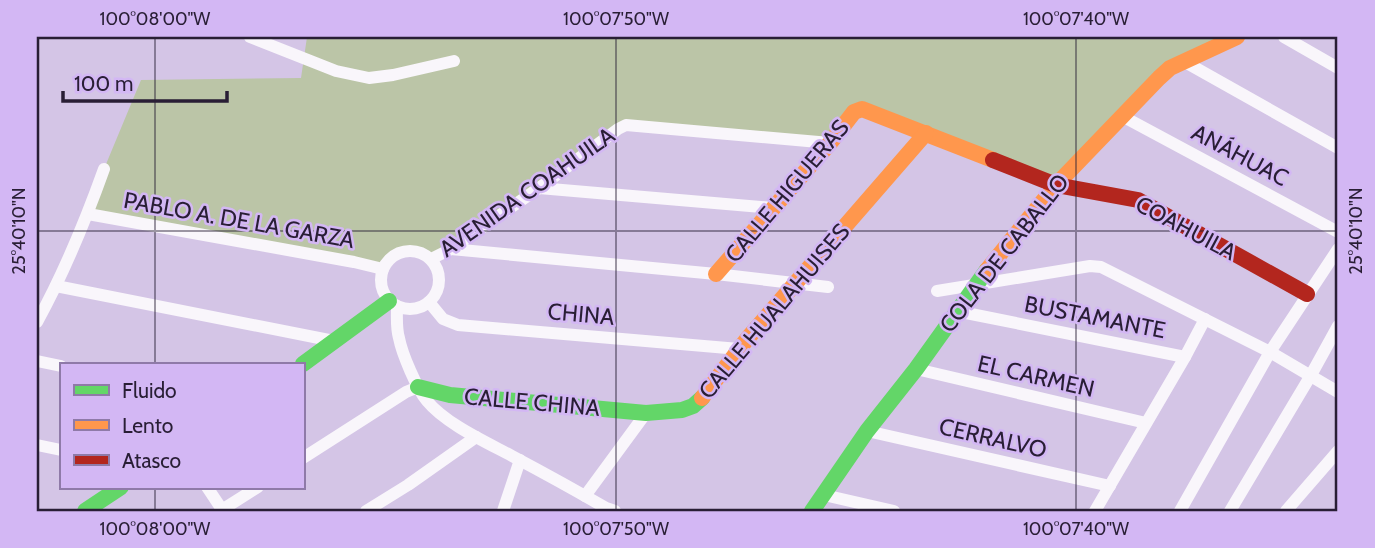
<svg xmlns="http://www.w3.org/2000/svg" width="1375" height="548" font-family="Cabin,sans-serif">
<style>
.green{fill:#bbc5a7}
.lines{fill:none;stroke-linecap:round;stroke-linejoin:round}
.street{stroke:#f9f6fb;stroke-width:12}
.fast{stroke:#63d668;stroke-width:16}
.slow{stroke:#ff974d;stroke-width:16}
.jam{stroke:#b3261e;stroke-width:16}
.ticks{fill:none;stroke:#291e35;stroke-width:2;stroke-opacity:0.45}
.labels{text-anchor:middle;dominant-baseline:central;stroke-width:5;stroke-linejoin:round;paint-order:stroke}
.street-label{font-size:23px;fill:#291e35;stroke:#d3b7f4}
.neatline{fill:none;stroke:#291e35;stroke-width:2.5}
.ticks-label{font-size:18px;text-anchor:middle;fill:#291e35}
</style>
<rect width="100%" height="100%" fill="#d4c5e6"/>
<!-- green -->
<path class="green" d="M307,37H1237L1185,62L1056,185L866,110L830,143L630,124L431,259C413,247 399,249 385,265L88,214L104,169L141,80L301,78Z"/>
<g class="lines">
<!-- street -->
<g class="street">
<path d="M250,37L336,71L369,78L393,75L454,61"/>
<path d="M1284,37L1338,68"/>
<path d="M1185,62L1338,148"/>
<path d="M1122,116L1338,232"/>
<path d="M539,188L774,208"/>
<path d="M88,214L354,262L383,269"/>
<path d="M451,249L716,274L828,287"/>
<circle cx="410" cy="280" r="29"/>
<path d="M431,259L451,249L539,188L618,129L626,125L830,143"/>
<path d="M56,286L334,341"/>
<path d="M937,291L1090,266L1101,267L1270,352L1338,392"/>
<path d="M429,302L443,319L458,325L739,349"/>
<path d="M397,306C397,317 396,328 399,338C402,354 417,389 427,401C446,424 486,442 512,456C544,473 575,490 606,508L615,511"/>
<path d="M956,311L1185,357"/>
<path d="M37,322C64,273 85,222 104,169"/>
<path d="M37,361L61,366"/>
<path d="M916,369L1146,423"/>
<path d="M867,431L1110,486"/>
<path d="M37,445L61,450"/>
<path d="M303,458L406,392L418,387"/>
<path d="M207,487L223,511"/>
<path d="M824,495L894,511"/>
<path d="M585,496L646,413"/>
<path d="M220,511L258,487"/>
<path d="M366,511L408,485L476,437"/>
<path d="M503,511L520,460"/>
<path d="M1095,511L1185,357L1205,319"/>
<path d="M1180,511L1270,352L1338,249"/>
<path d="M1230,511L1311,375L1338,326"/>
<path d="M1286,511L1338,451"/>
</g>
<!-- fast -->
<g class="fast">
<path d="M303,364L389,301"/>
<path d="M418,387L450,395L646,413L682,410L693,406L702,398"/>
<path d="M85,511L121,487"/>
<path d="M812,511L867,431L916,369L987,270"/>
</g>
<!-- slow -->
<g class="slow">
<path d="M987,270L1056,185L1159,78L1170,68L1237,37"/>
<path d="M716,274L830,143L854,112L862,109L993,160"/>
<path d="M702,398L747,339L926,133"/>
</g>
<!-- jam -->
<path class="jam" d="M993,160L1056,185L1138,200L1307,294"/>
</g>
<!-- ticks -->
<path class="ticks" d="M155,37V364M616,37V511M1076,37V511M37,231H1338M155,487V511"/>
<g class="labels">
<!-- street labels -->
<g class="street-label">
<text transform="translate(1240 155) rotate(28)">ANÁHUAC</text>
<text transform="translate(787 191) rotate(-50)">CALLE HIGUERAS</text>
<text transform="translate(527 192) rotate(-35)">AVENIDA COAHUILA</text>
<text transform="translate(239 220) rotate(10)">PABLO A. DE LA GARZA</text>
<text transform="translate(1186 228) rotate(28)">COAHUILA</text>
<text transform="translate(1004 253) rotate(-52)">COLA DE CABALLO</text>
<text transform="translate(774 311) rotate(-50)">CALLE HUALAHUISES</text>
<text transform="translate(581 314) rotate(5)">CHINA</text>
<text transform="translate(1095 317) rotate(11)">BUSTAMANTE</text>
<text transform="translate(1036 376) rotate(13)">EL CARMEN</text>
<text transform="translate(532 402) rotate(5)">CALLE CHINA</text>
<text transform="translate(993 438) rotate(13)">CERRALVO</text>
</g>
</g>
<!-- border -->
<rect width="1375" height="548" fill="none" stroke="#d3b7f4" stroke-width="77"/>
<!-- legend -->
<rect x="60" y="363" width="245" height="126" fill="#d3b7f4" stroke="#8f7aa8" stroke-width="2"/>
<rect x="74" y="385" width="35" height="10" fill="#63d668" stroke="#8f7aa8" stroke-width="2"/>
<text x="122" y="398" font-size="21" fill="#291e35">Fluido</text>
<rect x="74" y="420" width="35" height="10" fill="#ff974d" stroke="#8f7aa8" stroke-width="2"/>
<text x="122" y="433" font-size="21" fill="#291e35">Lento</text>
<rect x="74" y="455" width="35" height="10" fill="#b3261e" stroke="#8f7aa8" stroke-width="2"/>
<text x="122" y="468" font-size="21" fill="#291e35">Atasco</text>
<!-- scale -->
<path d="M63 91v10h164v-10" fill="none" stroke="#291e35" stroke-width="3.5"/>
<text x="74" y="91" font-size="21" fill="#291e35" stroke="#d3b7f4" stroke-width="5" paint-order="stroke">100 m</text>
<rect x="38" y="38" width="1298" height="472" class="neatline"/>
<g class="ticks-label">
<text x="155" y="25">100°08'00"W</text>
<text x="616" y="25">100°07'50"W</text>
<text x="1076" y="25">100°07'40"W</text>
<text transform="translate(19 231) rotate(-90)" y="6">25°40'10"N</text>
<text transform="translate(1356 231) rotate(-90)" y="6">25°40'10"N</text>
<text x="155" y="535">100°08'00"W</text>
<text x="616" y="535">100°07'50"W</text>
<text x="1076" y="535">100°07'40"W</text>
</g>
</svg>
